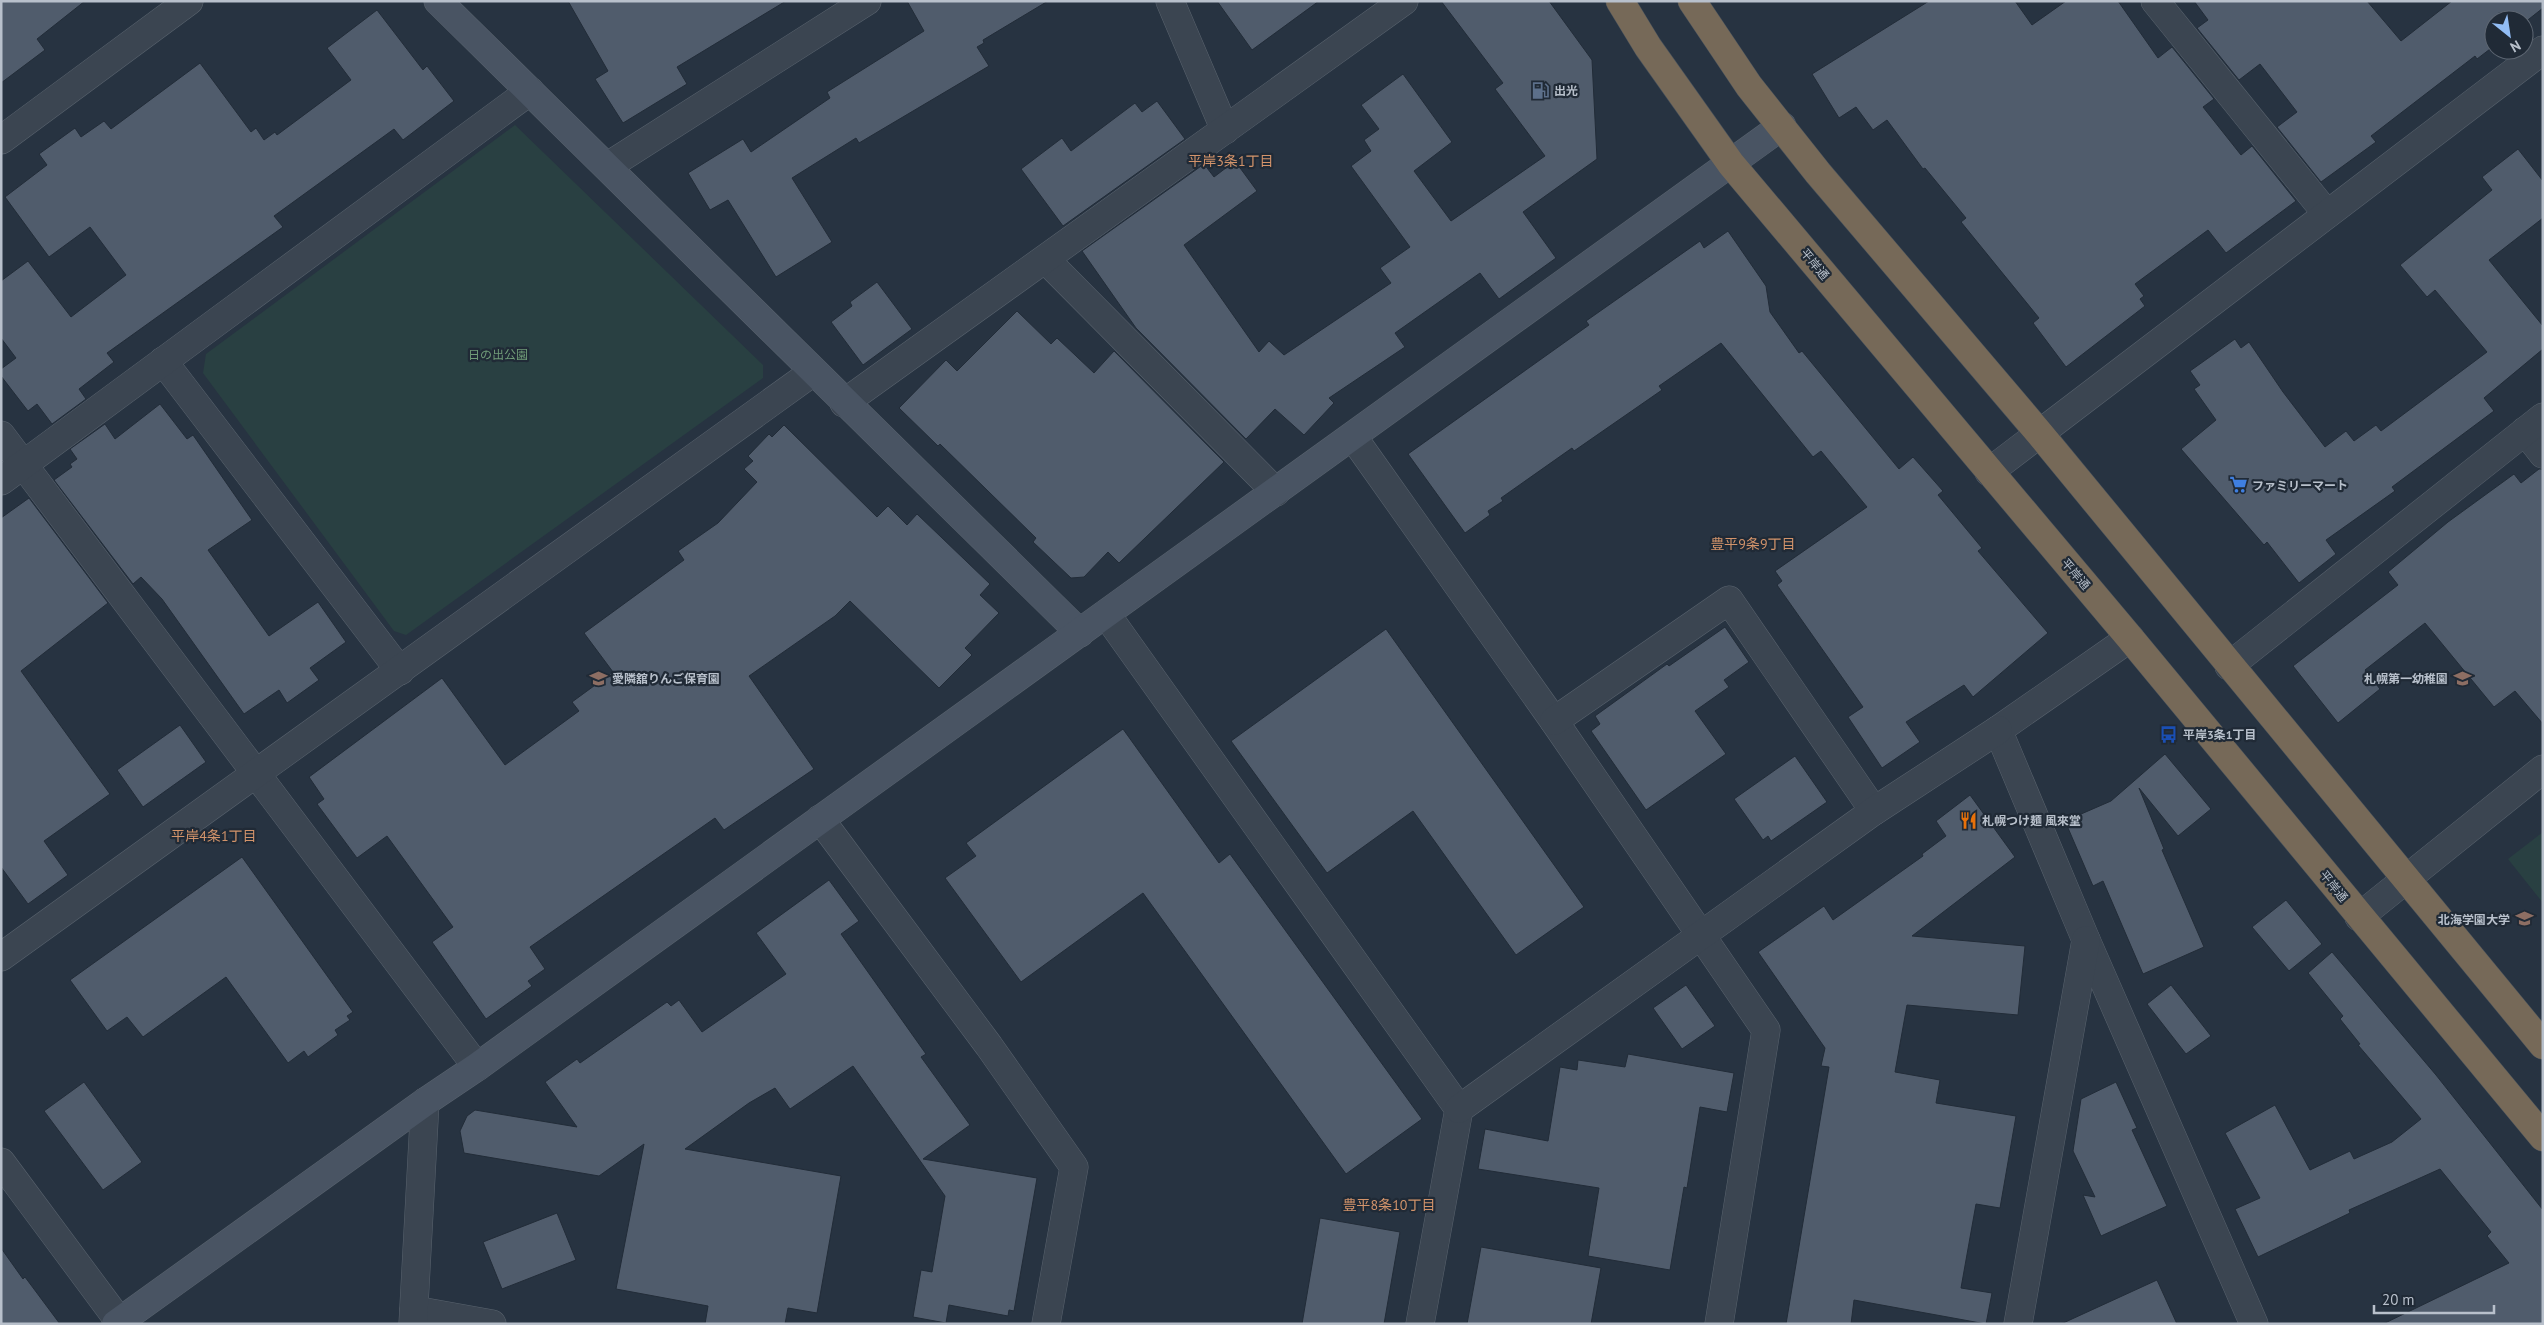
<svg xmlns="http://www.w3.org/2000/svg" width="2544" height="1325" font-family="'PT Sans','Noto Sans JP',sans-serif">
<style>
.green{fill:#294042}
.building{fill:#505c6c;stroke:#222c38}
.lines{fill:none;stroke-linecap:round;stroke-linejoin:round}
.street-casing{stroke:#59636e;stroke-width:29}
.secondary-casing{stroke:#59636e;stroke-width:29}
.highway-casing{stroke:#46505b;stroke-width:29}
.street{stroke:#3b4551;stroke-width:28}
.secondary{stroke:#495463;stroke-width:28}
.highway{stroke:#766958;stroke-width:28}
.labels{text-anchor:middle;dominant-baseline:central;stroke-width:4.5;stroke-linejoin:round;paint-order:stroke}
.poi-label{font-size:12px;font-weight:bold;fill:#b8c0cb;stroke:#202a36;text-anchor:start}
.street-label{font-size:12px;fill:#b8c0cb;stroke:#202a36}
.park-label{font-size:12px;fill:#709b78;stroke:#202a36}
.neighbourhood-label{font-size:14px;fill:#d3946b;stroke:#202a36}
</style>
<rect width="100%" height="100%" fill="#273341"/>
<!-- green -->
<g class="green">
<path d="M515,125L763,365V378L406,635L394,631L203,373L206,354Z"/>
<path d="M2543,832V903L2508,859Z"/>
</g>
<!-- building -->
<g class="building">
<path d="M1,1H85L37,39L45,50L1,83Z"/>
<path d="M568,1H786L677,67L687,84L623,123L595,79L608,71Z"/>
<path d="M907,1H1048L983,40L984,43L977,47L989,66L859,143L856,138L792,178L832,242L776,277L728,200L710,210L688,173L743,139L751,152L830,98L827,92L924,31Z"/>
<path d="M1217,1H1319L1252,50Z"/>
<path d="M1441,1H1549L1592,60L1597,159L1523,212L1556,258L1499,299L1480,273L1395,333L1405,347L1329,398L1334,403L1304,435L1275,409L1246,439L1136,328L1082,251L1204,164L1214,177L1235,161L1257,191L1184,245L1259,352L1269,341L1284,355L1391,283L1380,268L1410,247L1351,166L1371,151L1364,140L1379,129L1361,105L1403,74L1452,142L1414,171L1451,221L1545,156L1495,89L1503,83Z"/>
<path d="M1929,1H2015L2032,25L2066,1H2118L2158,58L2172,47L2214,99L2203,107L2241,155L2252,146L2296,201L2226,253L2208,230L2135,284L2144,296L2140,299L2145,306L2066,367L2033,323L2039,318L1961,222L1966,218L1925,168L1923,169L1887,120L1873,130L1856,107L1839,118L1812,74Z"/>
<path d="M2194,1H2367L2401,41L2452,1H2543V8L2524,23V20H2494V46L2477,59L2475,56L2371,136L2376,142L2321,182L2277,127L2297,112L2260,64L2239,80L2197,28L2208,20Z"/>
<path d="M377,10L423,70L427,66L454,101L403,140L394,129L274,216L283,227L107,353L114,362L79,389L86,399L52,424L37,404L28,411L1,376V369L16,358L1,338V281L28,261L71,317L126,275L90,227L49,257L5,197L47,165L39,154L75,128L81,137L104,121L111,129L200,63L251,132L256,128L264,140L275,132L277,135L351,80L327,48Z"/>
<path d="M1157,101L1185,139L1063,226L1021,169L1062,138L1071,151L1135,103L1142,112Z"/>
<path d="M2518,149L2543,181V218L2489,260L2543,326V349L2484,398L2494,411L2392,487L2395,491L2326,540L2336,554L2299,583L2267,542L2264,545L2181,449L2216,420L2194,389L2200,385L2190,371L2235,339L2241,348L2249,342L2283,392L2325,447L2346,431L2354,441L2376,425L2381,431L2487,352L2435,290L2427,297L2400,265L2492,190L2482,177Z"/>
<path d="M1728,231L1766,286L1770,312L1799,353L1802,351L1899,469L1913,457L1943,491L1938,495L1982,548L1978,551L2048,633L1973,697L1964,685L1906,722L1920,742L1882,768L1848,717L1863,707L1777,585L1782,581L1775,571L1867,507L1821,451L1813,457L1721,343L1659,386L1662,390L1574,451L1572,448L1501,498L1503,501L1488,511L1490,515L1465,533L1408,454L1589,325L1586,321L1700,241L1704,248Z"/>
<path d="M877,282L912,329L863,365L831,322L852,306L850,302Z"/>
<path d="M1017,311L1051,344L1057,338L1094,373L1114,351L1224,462L1119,563L1108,552L1084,577L1071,578L1033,542L1036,538L940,444L938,446L899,408L946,360L957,371Z"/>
<path d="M160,404L187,439L193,435L252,520L208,550L269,636L318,602L346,642L310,668L319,680L287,703L279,690L244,714L162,599L141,577L133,584L54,480L72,467L70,464L77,459L70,449L105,424L115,439Z"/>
<path d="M784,425L877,517L888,506L907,525L917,514L990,584L980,595L999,613L965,648L972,655L939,688L850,601L835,616L749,676L814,769L724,830L715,818L530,947L545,969L528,981L532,986L486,1019L432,942L453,927L387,836L357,858L317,804L324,799L309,777L442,678L505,765L579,711L572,702L613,672L584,633L684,560L678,551L718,523L757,482L744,469L753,461L748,456L769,434L772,437Z"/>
<path d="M2539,469H2543V724L2515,691L2494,707L2425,623L2365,670L2380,689L2338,723L2293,666L2398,585L2388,572L2448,522L2514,474L2521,483Z"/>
<path d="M29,498L108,603L21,671L110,794L44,841L68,875L28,904L1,867V518Z"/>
<path d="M1725,627L1749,662L1724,680L1729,687L1695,711L1726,754L1646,810L1591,731L1600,724L1595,716L1667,664L1669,666Z"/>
<path d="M1386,629L1584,907L1516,955L1413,811L1327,873L1231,741Z"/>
<path d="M180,725L206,762L143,807L117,770Z"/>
<path d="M1123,729L1219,863L1230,854L1422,1119L1346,1174L1143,893L1021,982L945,878L976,856L966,843Z"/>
<path d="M2165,754L2211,809L2178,836L2139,788L2164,849L2162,850L2204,947L2143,974L2103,881L2093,886L2065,821L2111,801Z"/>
<path d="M1795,756L1827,802L1771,841L1768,836L1763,840L1734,799Z"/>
<path d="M1970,795L2015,857L1912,936L2025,946L2018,1015L1907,1005L1895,1072L1940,1080L1936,1103L2016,1116L2000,1208L1976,1204L1961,1288L1992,1293L1986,1324L1854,1300L1851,1324H1786L1829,1067L1821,1066L1825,1048L1758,952L1824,906L1833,920L1923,856L1922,854L1946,836L1936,821Z"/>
<path d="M242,857L353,1012L347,1016L350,1020L335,1030L338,1035L308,1057L304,1051L288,1063L226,977L143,1037L127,1017L107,1031L70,980Z"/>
<path d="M829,880L859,921L841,934L926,1054L921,1057L970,1125L923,1159L1037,1178L1014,1311L1009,1310L1008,1316L949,1305L946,1323L913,1317L921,1270L932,1272L945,1196L853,1066L790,1109L775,1088L749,1103L685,1149L841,1176L817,1313L788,1308L785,1324H705L708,1306L616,1289L644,1144L599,1176L464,1153L460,1131L467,1116L475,1110L577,1127L545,1082L577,1059L580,1063L667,1002L671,1006L679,1000L702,1032L786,974L756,933Z"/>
<path d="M2286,900L2322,944L2289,971L2252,927Z"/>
<path d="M2332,952L2436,1075L2543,1210V1324H2383L2509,1263L2487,1236L2491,1232L2440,1169L2349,1210L2350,1213L2258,1257L2235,1209L2260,1198L2225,1133L2275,1105L2310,1170L2350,1151L2354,1159L2392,1142L2421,1119L2358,1045L2360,1044L2340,1019L2343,1016L2308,973Z"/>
<path d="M1686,985L1715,1026L1682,1049L1653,1008Z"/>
<path d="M2171,985L2211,1036L2186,1054L2147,1004Z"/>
<path d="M1628,1054L1734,1073L1727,1112L1700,1107L1687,1188L1684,1187L1670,1270L1588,1256L1599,1188L1478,1169L1485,1129L1548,1141L1560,1067L1577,1070L1578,1060L1625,1067Z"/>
<path d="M84,1082L142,1162L103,1190L44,1111Z"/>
<path d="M2116,1082L2137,1128L2132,1130L2167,1206L2101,1236L2083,1195L2095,1197L2073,1151L2081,1099Z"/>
<path d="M557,1213L576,1260L502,1289L483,1242Z"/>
<path d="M1320,1218L1400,1232L1384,1324H1302Z"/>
<path d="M1481,1247L1601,1268L1591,1324H1467Z"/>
<path d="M1,1248L23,1279L25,1277L60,1324H1Z"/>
<path d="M2157,1280L2177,1324H2061Z"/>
</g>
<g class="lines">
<defs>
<g id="street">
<path d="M1170,1L1225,130"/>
<path d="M2155,1L2327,214"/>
<path d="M1,140L189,1"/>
<path d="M608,166L867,1"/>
<path d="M1046,260L1276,492"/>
<path d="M163,361L400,671"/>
<path d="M844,403L1404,1"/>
<path d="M2525,431L2543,454"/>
<path d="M1,435L477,1067"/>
<path d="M1353,437L1554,721L1766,1030L1719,1324"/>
<path d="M1989,472L2543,50"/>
<path d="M1,481L530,91"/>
<path d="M1106,614L1459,1109L1420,1324"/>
<path d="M2130,638L1998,730L2086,940L2254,1324"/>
<path d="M2229,666L2543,417"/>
<path d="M1554,721L1729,600L1874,811"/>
<path d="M820,819L989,1046L1074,1167L1046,1324"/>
<path d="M2359,917L2543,769"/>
<path d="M1,957L813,372"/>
<path d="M1459,1109L1874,811L1998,730"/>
<path d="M1,1162L119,1321"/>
<path d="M414,1310L492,1324"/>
<path d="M413,1324L425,1102"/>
<path d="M2018,1324L2086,940"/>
</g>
<g id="secondary">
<path d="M438,1L1080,633"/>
<path d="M116,1324L425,1102L477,1067L1782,126"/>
</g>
<g id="highway">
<path d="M1620,1L1648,47L1731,164L2130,638L2543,1137"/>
<path d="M1692,1L1749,86L1818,173L2040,434L2543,1045"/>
</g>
</defs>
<!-- street casing -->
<use href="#street" class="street-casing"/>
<!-- secondary casing -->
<use href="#secondary" class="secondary-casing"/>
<!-- highway casing -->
<use href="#highway" class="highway-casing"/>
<!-- street -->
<use href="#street" class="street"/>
<!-- secondary -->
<use href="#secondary" class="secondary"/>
<!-- highway -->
<use href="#highway" class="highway"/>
</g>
<!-- icons -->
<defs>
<symbol id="fuel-bare" viewBox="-9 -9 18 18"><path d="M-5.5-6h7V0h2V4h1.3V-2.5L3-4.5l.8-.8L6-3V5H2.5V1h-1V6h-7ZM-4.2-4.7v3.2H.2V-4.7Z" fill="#5c6f8a" stroke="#202a36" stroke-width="2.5" paint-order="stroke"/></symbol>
<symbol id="supermarket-bare" viewBox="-9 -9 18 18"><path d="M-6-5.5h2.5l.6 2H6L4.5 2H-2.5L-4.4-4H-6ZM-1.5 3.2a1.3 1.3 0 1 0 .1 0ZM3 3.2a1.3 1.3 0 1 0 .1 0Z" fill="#3f7fe0" stroke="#202a36" stroke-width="2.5" paint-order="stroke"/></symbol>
<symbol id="school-bare" viewBox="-9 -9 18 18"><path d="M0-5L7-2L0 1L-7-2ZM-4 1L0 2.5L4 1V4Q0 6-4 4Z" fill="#8d6e63" stroke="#202a36" stroke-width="2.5" paint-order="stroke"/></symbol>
<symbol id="bus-bare" viewBox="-9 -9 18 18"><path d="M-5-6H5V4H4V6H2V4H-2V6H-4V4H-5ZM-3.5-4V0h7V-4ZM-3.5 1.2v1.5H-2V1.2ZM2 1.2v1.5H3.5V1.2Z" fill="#1a4fb4" stroke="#202a36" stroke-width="2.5" paint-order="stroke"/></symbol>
<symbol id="restaurant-bare" viewBox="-9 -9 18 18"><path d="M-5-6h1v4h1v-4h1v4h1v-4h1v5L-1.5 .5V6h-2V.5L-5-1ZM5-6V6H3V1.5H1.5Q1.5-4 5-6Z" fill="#e8710a" stroke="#202a36" stroke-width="2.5" paint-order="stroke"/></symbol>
<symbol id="university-bare" viewBox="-9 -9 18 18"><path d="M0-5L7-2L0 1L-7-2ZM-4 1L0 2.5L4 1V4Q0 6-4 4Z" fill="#8d6e63" stroke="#202a36" stroke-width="2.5" paint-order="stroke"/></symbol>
</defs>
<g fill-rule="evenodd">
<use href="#fuel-bare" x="1528" y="78" width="25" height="25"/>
<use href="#supermarket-bare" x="2226" y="472" width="25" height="25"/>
<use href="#school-bare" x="586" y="666" width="25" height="25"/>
<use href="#school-bare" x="2450" y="666" width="25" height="25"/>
<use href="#bus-bare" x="2156" y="722" width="25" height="25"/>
<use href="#restaurant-bare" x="1956" y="808" width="25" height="25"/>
<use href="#university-bare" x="2512" y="906" width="25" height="25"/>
</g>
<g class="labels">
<!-- poi labels -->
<g class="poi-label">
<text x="1554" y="90">出光</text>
<text x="2252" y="485">ファミリーマート</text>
<text x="612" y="678">愛隣舘りんご保育園</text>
<text x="2448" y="678" text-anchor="end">札幌第一幼稚園</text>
<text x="2183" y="734">平岸3条1丁目</text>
<text x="1982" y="820">札幌つけ麺 風來堂</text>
<text x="2510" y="919" text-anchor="end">北海学園大学</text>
</g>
<!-- street labels -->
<g class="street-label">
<text transform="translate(1815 264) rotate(50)">平岸通</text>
<text transform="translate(2076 574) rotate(49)">平岸通</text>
<text transform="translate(2334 886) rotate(51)">平岸通</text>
</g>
<!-- park labels -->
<g class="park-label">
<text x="498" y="354">日の出公園</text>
</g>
<!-- neighbourhood labels -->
<g class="neighbourhood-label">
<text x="1231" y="161">平岸3条1丁目</text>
<text x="1753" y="544">豊平9条9丁目</text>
<text x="214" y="836">平岸4条1丁目</text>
<text x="1389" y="1205">豊平8条10丁目</text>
</g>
</g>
<!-- border -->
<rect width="2544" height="1325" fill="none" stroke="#b8c0cb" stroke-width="5"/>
<!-- north arrow -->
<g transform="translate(2509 35) rotate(150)"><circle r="24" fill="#202a36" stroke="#5d6672"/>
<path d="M0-4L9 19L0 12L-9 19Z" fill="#92bdf5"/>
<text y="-8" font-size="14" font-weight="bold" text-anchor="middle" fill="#b8c0cb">N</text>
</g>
<!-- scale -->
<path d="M2374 1305v8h120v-8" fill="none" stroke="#b8c0cb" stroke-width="2.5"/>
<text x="2382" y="1305" font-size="15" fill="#b8c0cb" stroke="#202a36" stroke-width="4" paint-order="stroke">20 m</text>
</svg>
